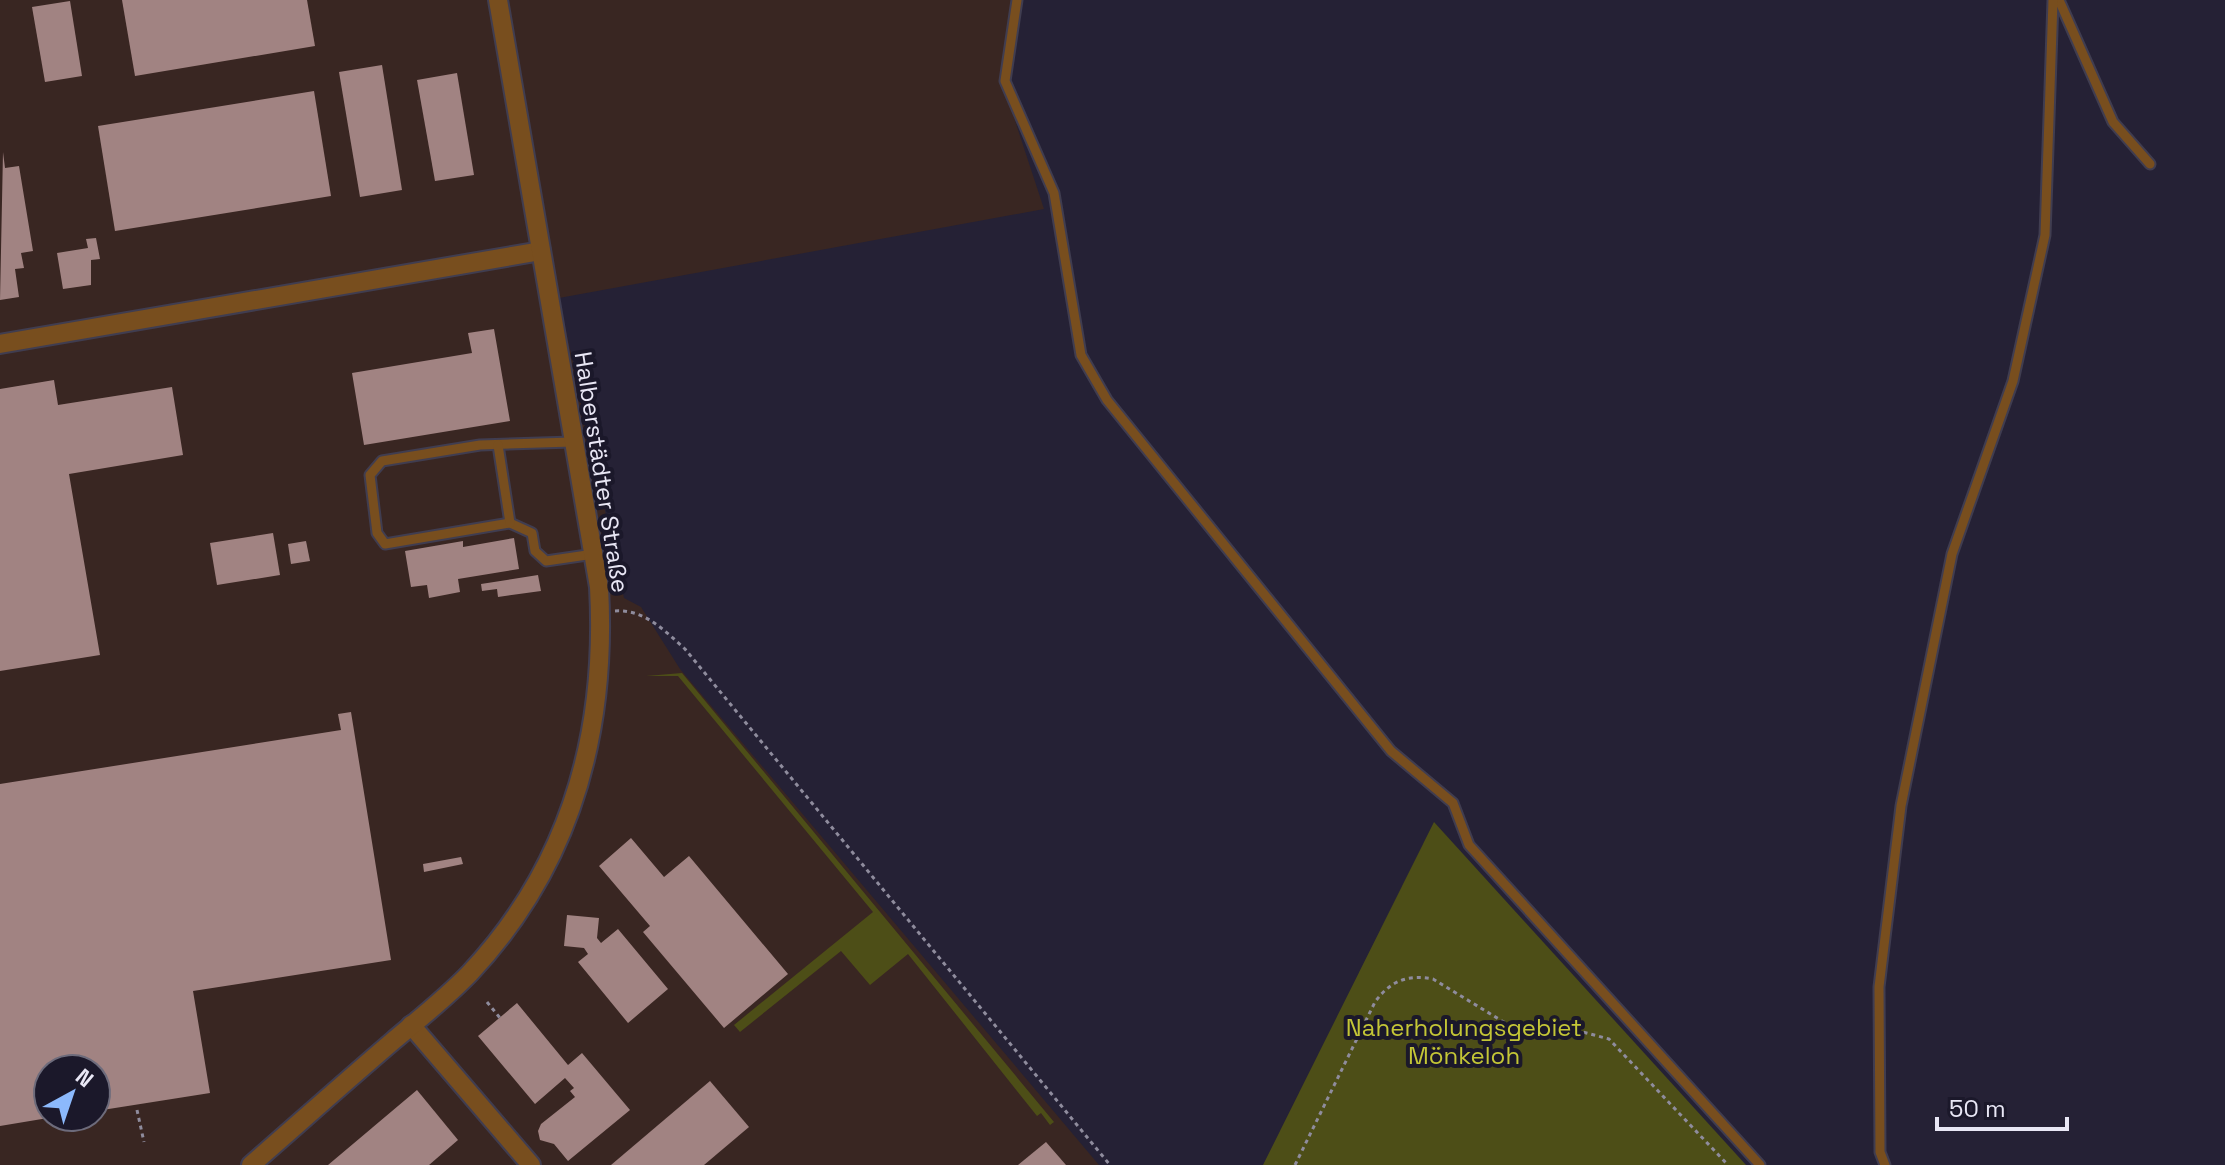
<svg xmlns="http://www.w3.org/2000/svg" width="2225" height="1165" font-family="'Space Grotesk',sans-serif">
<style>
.industrial{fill:#392622;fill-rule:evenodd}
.green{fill:#4d4e17}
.building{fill:#a18382}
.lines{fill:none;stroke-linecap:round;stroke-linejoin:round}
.lane-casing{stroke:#403d50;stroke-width:13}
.street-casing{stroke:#403d50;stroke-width:22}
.path{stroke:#8f8c9d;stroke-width:3;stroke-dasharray:4 4;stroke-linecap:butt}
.lane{stroke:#784e1e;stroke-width:9}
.street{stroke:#784e1e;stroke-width:18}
.labels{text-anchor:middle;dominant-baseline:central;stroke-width:8;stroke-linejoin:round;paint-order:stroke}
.street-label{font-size:24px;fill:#e9e7f5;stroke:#1b182a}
.park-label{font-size:24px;fill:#c4c636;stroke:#1b182a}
</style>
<rect width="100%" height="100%" fill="#252135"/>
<!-- industrial -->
<path class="industrial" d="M0,0H1018L1002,81L1044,209L559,298L624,598L641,607L680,669L1099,1165H0ZM48,1069H96V1117H48Z"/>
<!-- green -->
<g class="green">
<path d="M682,673L1054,1122L1050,1125L1041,1113L1037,1116L908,954L870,985L841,951L740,1032L734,1025L873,912L678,676H646Z"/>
<path d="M1434,822L1746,1165H1263Z"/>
</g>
<!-- building -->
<g class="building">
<path d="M122,0H307L315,46L135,76Z"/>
<path d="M70,1L82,76L45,82L32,7Z"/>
<path d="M382,65L402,190L360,197L339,72Z"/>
<path d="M457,73L474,175L435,181L417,80Z"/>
<path d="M314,91L331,196L115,231L98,126Z"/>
<path d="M3,152L5,168L19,166L33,251L21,253L24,268L15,269L19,297L0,300Z"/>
<path d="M96,238L100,259L91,260V285L63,289L57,253L88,248L86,239Z"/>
<path d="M494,329L510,421L364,445L352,373L472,353L468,333Z"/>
<path d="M54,380L58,405L172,387L183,455L69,474L100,655L0,671V389Z"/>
<path d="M273,533L280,575L217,585L210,543Z"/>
<path d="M514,538L519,569L458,579L460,592L429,598L427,585L411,587L405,551L463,541V547Z"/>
<path d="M306,541L310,561L291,564L288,544Z"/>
<path d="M538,575L541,591L498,597L497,589L482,591L481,584Z"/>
<path d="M351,712L391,960L193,991L210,1093L96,1111V1069H48V1118L0,1126V784L341,730L338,714Z"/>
<path d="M631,838L664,877L689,856L788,974L724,1028L643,932L650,926L599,866Z"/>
<path d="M461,857L463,864L424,872L423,864Z"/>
<path d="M567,915L599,918L597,938L601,943L618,929L668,989L628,1023L578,962L588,954L584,948L564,946Z"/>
<path d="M517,1003L568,1065L582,1053L630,1110L568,1161L554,1144L540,1140L538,1131L541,1124L575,1097L570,1091L574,1088L565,1078L535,1104L478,1036Z"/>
<path d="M710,1081L749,1127L704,1165H611Z"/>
<path d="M417,1090L458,1140L429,1165H328Z"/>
<path d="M1046,1142L1066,1165H1018Z"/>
</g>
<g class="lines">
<defs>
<g id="lane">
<path d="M1017,0L1005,81L1054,193L1081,355L1107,400L1391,751L1453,803L1469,845L1760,1165"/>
<path d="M2059,0L2113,122L2150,164"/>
<path d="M572,442L480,445L382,461L370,475L377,533L385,544L510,523L532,533L535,551L546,561L594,554"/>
<path d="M498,445L510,523"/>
<path d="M1885,1165L1880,1152L1879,987L1901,806L1952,554L2013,381L2045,235L2053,0"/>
</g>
<g id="street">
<path d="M0,344L541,251"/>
<path d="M411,1025L531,1165"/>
<path d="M251,1165C298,1124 345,1082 393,1041C419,1019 446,998 470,973C571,865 607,731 599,587L498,0"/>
</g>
</defs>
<!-- lane casing -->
<use href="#lane" class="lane-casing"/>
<!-- street casing -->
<use href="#street" class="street-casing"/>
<!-- path -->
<g class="path">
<path d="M615,611C644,609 664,630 685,649L1110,1165"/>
<path d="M487,1002L500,1018"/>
<path d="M137,1110L144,1142"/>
<path d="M1295,1165L1375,1002C1390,981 1408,974 1433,979L1530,1038L1579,1031L1609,1039L1728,1165"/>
</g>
<!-- lane -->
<use href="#lane" class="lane"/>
<!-- street -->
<use href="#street" class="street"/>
</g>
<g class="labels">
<!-- street labels -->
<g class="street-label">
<text transform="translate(602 472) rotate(81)">Halberstädter Straße</text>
</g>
<!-- park labels -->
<g class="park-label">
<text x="1464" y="1027">Naherholungsgebiet<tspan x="1464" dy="28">Mönkeloh</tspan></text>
</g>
</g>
<!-- north arrow -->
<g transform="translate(72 1093) rotate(40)"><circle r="38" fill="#1b182a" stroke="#6d6b7b" stroke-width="2"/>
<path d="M0-6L14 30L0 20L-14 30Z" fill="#8cb9fc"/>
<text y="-12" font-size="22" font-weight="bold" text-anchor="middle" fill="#e9e7f5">N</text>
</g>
<!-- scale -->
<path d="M1937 1117v12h130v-12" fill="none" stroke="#e9e7f5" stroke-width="4"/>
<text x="1949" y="1117" font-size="24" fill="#e9e7f5" stroke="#1b182a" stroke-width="6" paint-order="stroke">50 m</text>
</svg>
